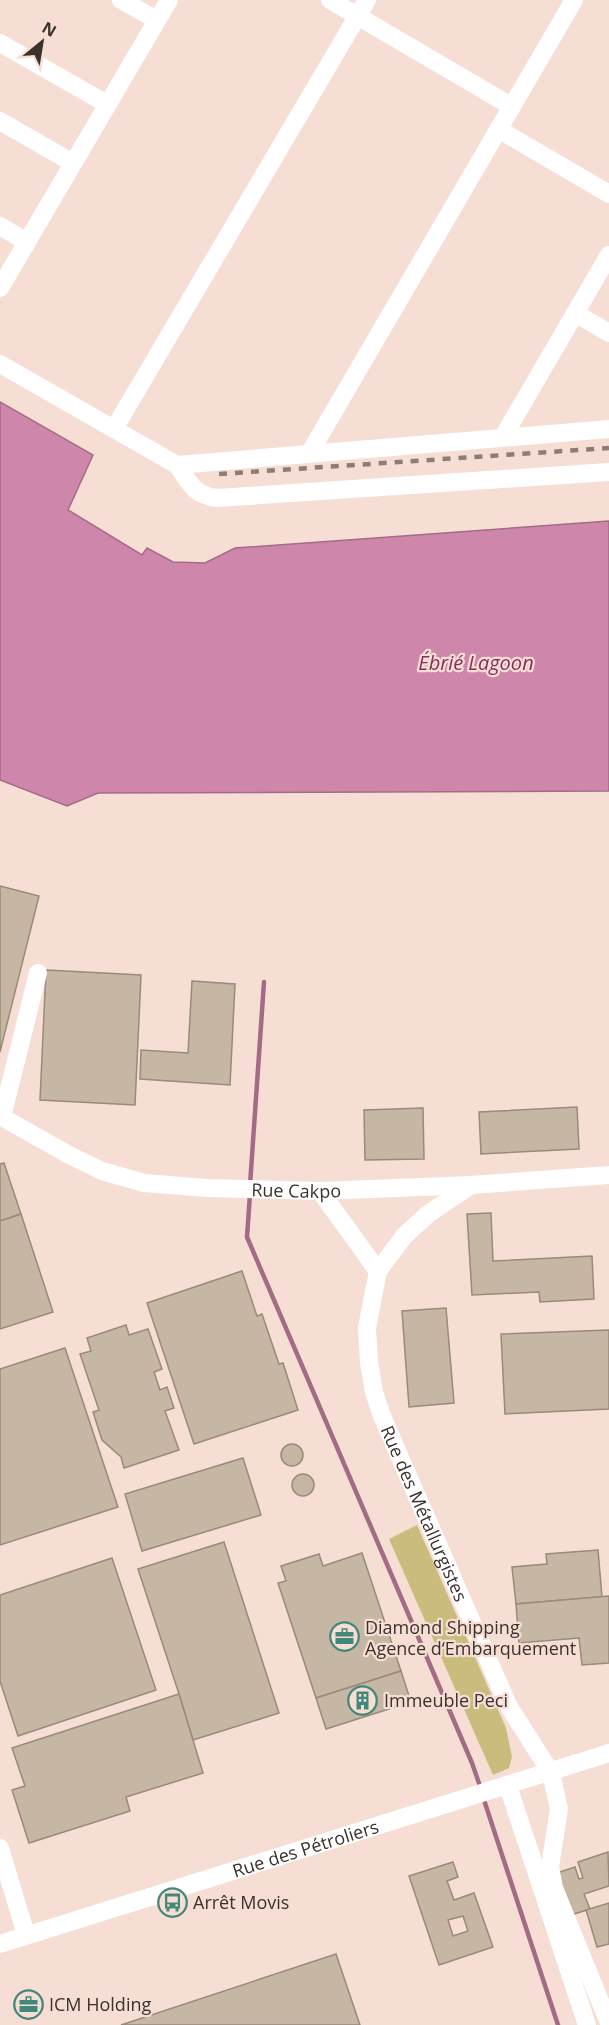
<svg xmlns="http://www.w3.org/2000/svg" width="609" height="2025" font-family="'Open Sans',sans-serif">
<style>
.green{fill:#c9bc7c}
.water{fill:#cf86ab;stroke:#a36c85;stroke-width:1.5}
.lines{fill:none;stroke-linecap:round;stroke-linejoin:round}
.stream{stroke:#a36c85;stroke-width:4.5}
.building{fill:#c6b7a4;stroke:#998a79;stroke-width:1.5;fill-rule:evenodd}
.minor{stroke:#fff;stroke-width:18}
.rail{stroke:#8e7d76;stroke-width:4.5;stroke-dasharray:8 8;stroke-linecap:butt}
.labels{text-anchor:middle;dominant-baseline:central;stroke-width:4.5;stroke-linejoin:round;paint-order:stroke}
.street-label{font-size:18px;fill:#3b312d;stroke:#f7ded4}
.poi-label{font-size:18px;fill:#3b312d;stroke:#f7ded4;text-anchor:start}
.water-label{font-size:20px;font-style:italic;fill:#842e5f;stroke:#f7ded4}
</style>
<rect width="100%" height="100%" fill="#f7ded4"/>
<!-- green -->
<path class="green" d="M417,1525L506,1728L512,1757L509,1768L493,1775L389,1539Z"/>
<!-- water -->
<path class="water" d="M0,402L93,455L68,510L142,555L147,548L173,562L205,563L235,548L609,521V791L98,793L67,806L0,780Z"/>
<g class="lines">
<!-- stream -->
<g class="stream">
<path d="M250,1185L264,982"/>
<path d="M250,1194L247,1237L472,1763L481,1789"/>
<path d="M483,1797L558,2025"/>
</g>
</g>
<!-- building -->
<g class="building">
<path d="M0,886L39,896L0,1052Z"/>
<path d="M46,970L141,975L135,1105L40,1100Z"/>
<path d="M192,981L235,984L230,1085L140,1079L141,1050L188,1053Z"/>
<path d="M577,1107L579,1149L481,1154L479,1112Z"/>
<path d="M423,1108L424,1159L365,1160L364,1110Z"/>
<path d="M4,1163L21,1214L0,1221V1164Z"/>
<path d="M491,1213L493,1261L592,1256L594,1299L540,1302L539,1292L472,1295L467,1214Z"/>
<path d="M21,1214L53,1312L0,1329V1221Z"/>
<path d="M242,1271L257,1316L262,1314L279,1364L283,1363L298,1410L194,1444L147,1303Z"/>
<path d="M446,1308L454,1403L409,1407L402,1311Z"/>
<path d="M126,1325L129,1335L148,1329L162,1369L154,1372L160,1390L167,1387L174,1408L165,1411L179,1450L124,1468L121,1457L102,1440L93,1412L99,1410L80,1354L91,1351L87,1338Z"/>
<path d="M609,1330V1409L505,1414L501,1334Z"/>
<path d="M65,1348L118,1507L0,1545V1369Z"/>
<circle cx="292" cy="1455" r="11"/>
<path d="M243,1458L261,1515L142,1551L125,1494Z"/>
<circle cx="303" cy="1485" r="11"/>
<path d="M224,1542L279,1713L193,1740L179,1694L138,1569Z"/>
<path d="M598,1550L602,1597L516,1604L512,1567L547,1564L546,1554Z"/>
<path d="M362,1553L401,1671L316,1698L278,1583L286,1581L281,1566L319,1554L323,1566Z"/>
<path d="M112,1558L156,1690L18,1736L0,1681V1595Z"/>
<path d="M609,1596V1663L582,1665L579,1638L519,1643L516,1604Z"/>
<path d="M401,1671L411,1702L326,1729L316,1698Z"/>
<path d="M179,1694L203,1773L126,1797L130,1811L29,1843L12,1790L25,1786L12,1748Z"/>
<path d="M608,1852L609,1886L584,1894L590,1909L571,1915L557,1873L575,1867L579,1879L583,1878L578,1862Z"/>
<path d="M453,1862L458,1877L447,1881L454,1900L474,1893L493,1947L439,1965L409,1876ZM463,1916L468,1931L453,1936L448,1920Z"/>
<path d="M609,1903V1944L597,1947L586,1910Z"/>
<path d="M336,1954L360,2025H121Z"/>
</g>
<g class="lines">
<!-- minor -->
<g class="minor">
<path d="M121,0L157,20"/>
<path d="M330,0L511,106"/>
<path d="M0,43L107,104"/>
<path d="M0,121L73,163"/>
<path d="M498,129L609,194"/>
<path d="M0,226L27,242"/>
<path d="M0,288L169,0"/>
<path d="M575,313L609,333"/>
<path d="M0,364L177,465C190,483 193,495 217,498L609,472"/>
<path d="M114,429L367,0"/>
<path d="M503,437L609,255"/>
<path d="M309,454L574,0"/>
<path d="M177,465L609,429"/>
<path id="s1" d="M0,1116L71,1156L102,1171L144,1183L207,1188L320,1191L471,1185L609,1175"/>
<path d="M2,1117L38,973"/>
<path id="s2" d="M471,1185L428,1214L404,1236L378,1271L367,1328L369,1362L374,1392L382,1416L508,1705L551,1773L559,1809L550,1867L554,1888L609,2023"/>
<path d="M320,1191L378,1271"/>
<path d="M508,1786L587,2025"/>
<path d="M0,1848L26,1935"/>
<path id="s3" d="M0,1944L609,1753"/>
</g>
<!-- rail -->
<path class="rail" d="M219,474L609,448"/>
</g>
<!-- icons -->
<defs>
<symbol id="office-ring" viewBox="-11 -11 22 22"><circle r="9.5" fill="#f7ded4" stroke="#43877b" stroke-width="1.5"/><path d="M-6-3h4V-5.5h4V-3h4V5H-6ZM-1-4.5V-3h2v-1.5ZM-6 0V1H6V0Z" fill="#43877b"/></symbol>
<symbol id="building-ring" viewBox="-11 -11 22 22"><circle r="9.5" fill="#f7ded4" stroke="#43877b" stroke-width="1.5"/><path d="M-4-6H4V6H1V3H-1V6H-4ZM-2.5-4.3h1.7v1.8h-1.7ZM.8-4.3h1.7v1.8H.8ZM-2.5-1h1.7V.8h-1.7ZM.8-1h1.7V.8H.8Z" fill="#43877b"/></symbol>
<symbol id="bus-ring" viewBox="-11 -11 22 22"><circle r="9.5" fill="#f7ded4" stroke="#43877b" stroke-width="1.5"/><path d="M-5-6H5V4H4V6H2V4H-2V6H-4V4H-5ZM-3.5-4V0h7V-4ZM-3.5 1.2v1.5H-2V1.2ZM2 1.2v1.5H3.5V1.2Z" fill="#43877b"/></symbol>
</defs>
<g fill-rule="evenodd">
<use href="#office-ring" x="328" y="1620" width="33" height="33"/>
<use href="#building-ring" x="346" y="1684" width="33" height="33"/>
<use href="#bus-ring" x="156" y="1886" width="33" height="33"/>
<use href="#office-ring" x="12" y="1988" width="33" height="33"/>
</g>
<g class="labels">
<!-- street labels -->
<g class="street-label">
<text stroke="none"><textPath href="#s1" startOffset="312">Rue Cakpo</textPath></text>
<text stroke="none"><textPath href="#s2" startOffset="382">Rue des Métallurgistes</textPath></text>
<text stroke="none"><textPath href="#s3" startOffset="320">Rue des Pétroliers</textPath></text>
</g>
<!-- poi labels -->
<g class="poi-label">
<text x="365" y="1627">Diamond Shipping<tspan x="365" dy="21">Agence d‘Embarquement</tspan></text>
<text x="384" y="1700">Immeuble Peci</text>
<text x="193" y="1902">Arrêt Movis</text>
<text x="49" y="2004">ICM Holding</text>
</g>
<!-- water labels -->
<g class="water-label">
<text x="476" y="662">Ébrié Lagoon</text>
</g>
</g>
<!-- north arrow -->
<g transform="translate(42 42) rotate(30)" stroke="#f7ded4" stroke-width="4.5" paint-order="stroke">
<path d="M0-4.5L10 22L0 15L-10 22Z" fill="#3b312d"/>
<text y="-9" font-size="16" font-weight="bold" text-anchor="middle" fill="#3b312d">N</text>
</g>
</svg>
